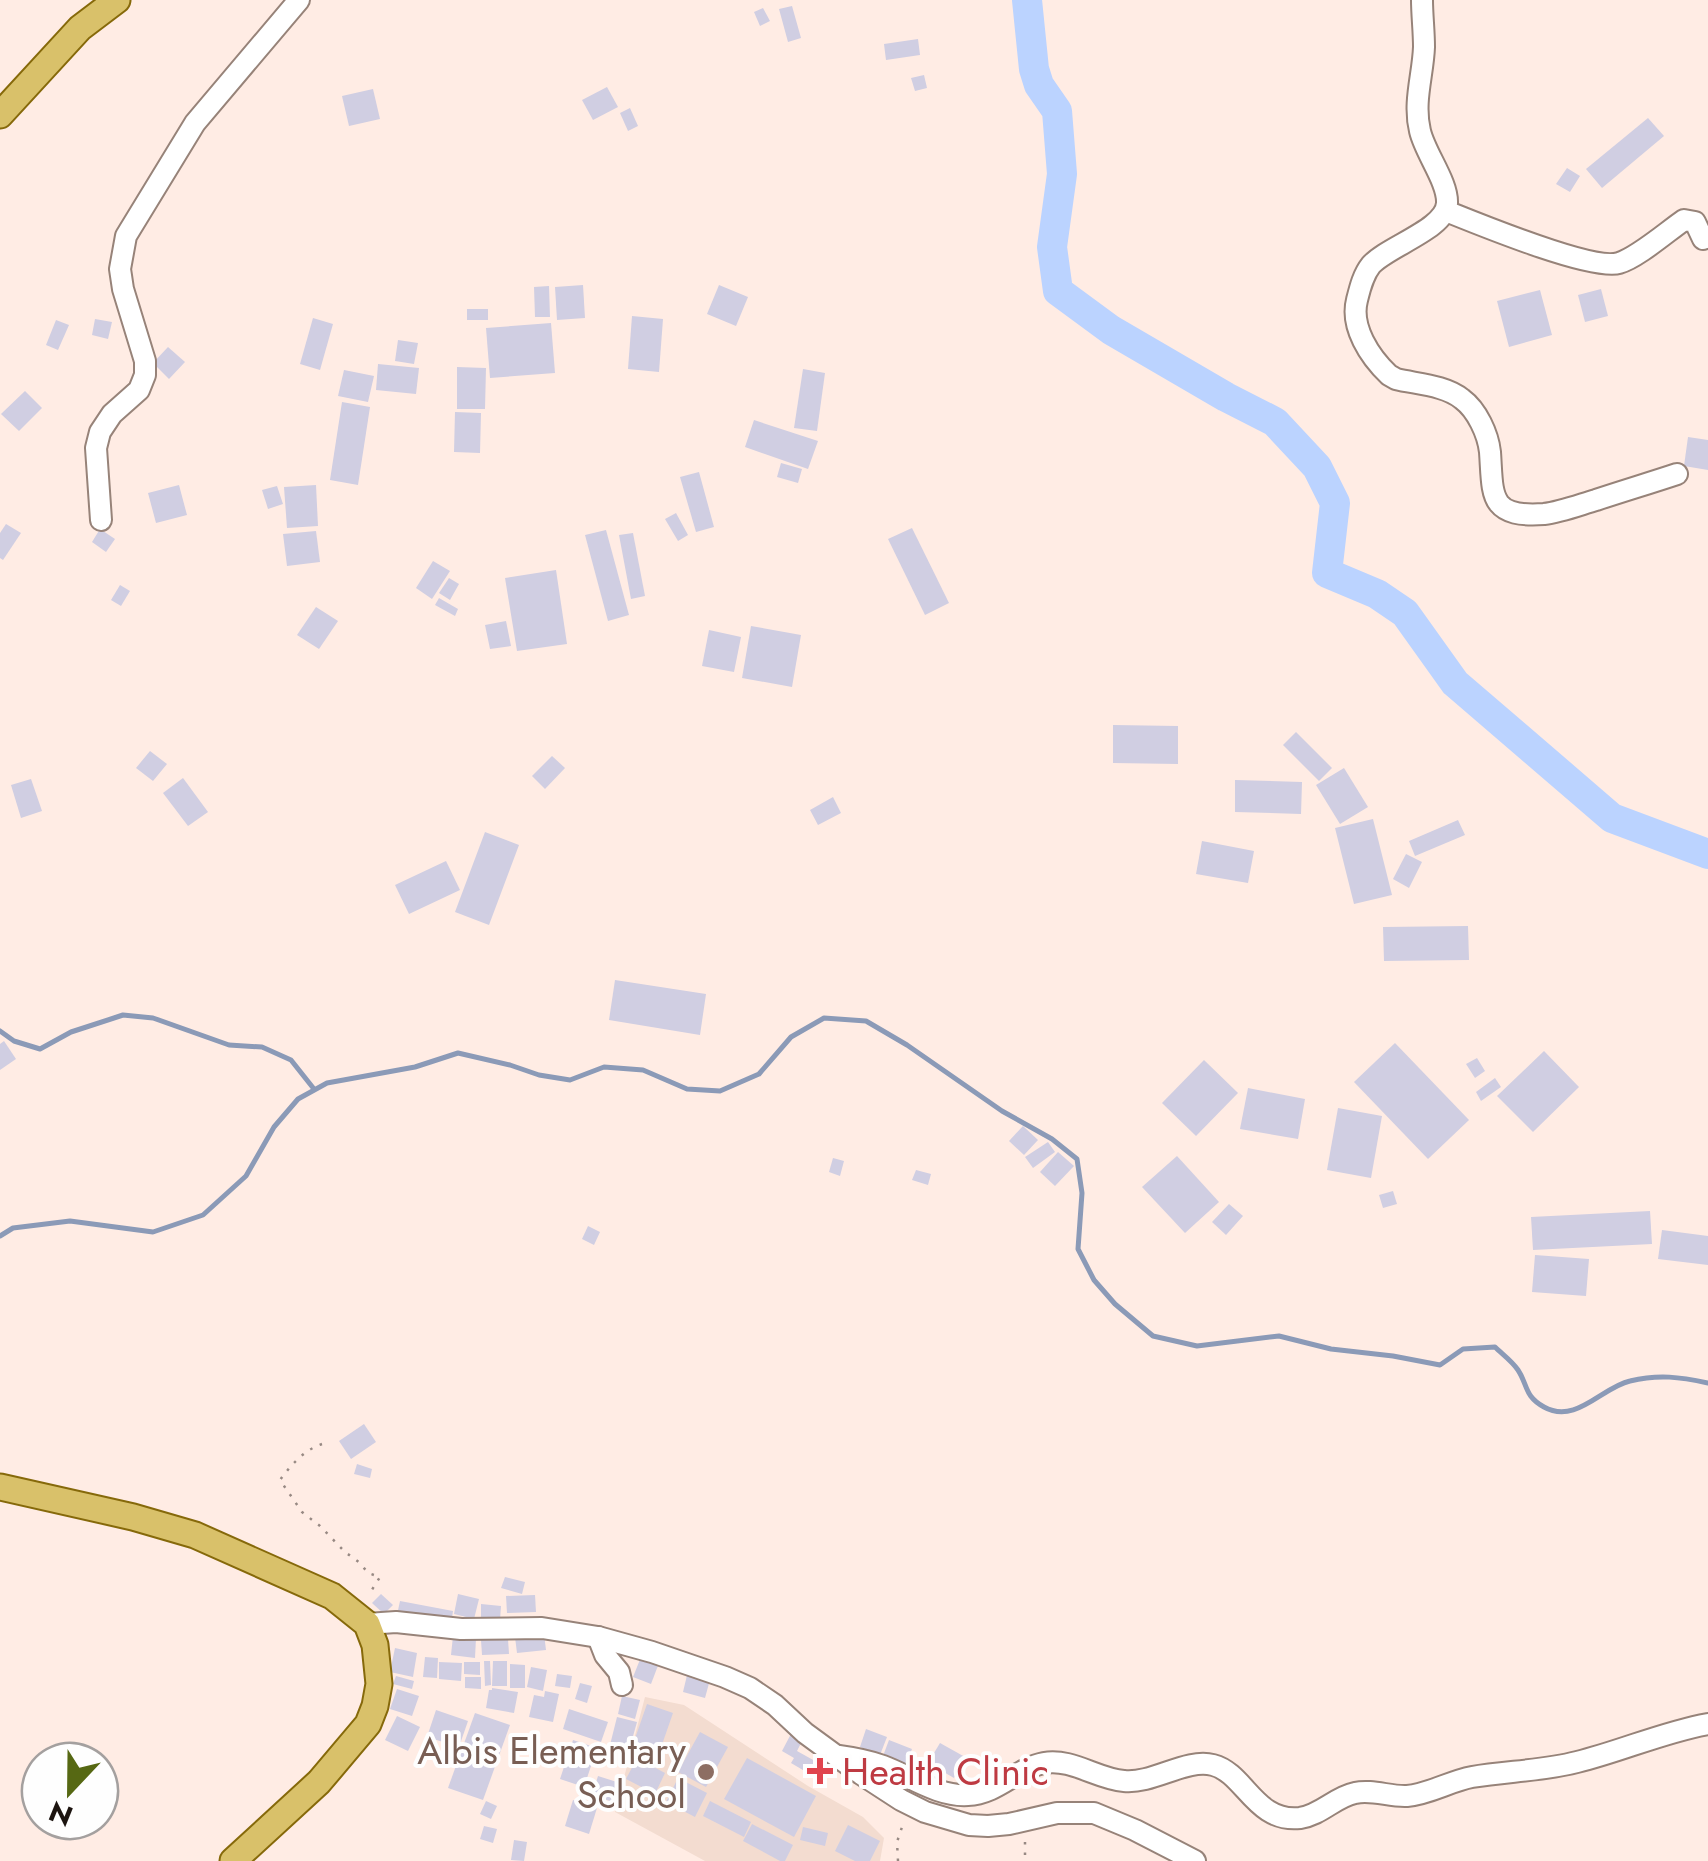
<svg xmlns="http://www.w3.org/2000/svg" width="1708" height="1861" font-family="Jost,sans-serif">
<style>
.built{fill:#f3dcd0}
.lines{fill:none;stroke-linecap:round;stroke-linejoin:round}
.stream{stroke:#8b9ab7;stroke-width:5}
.river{stroke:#bbd3ff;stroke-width:30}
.building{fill:#d0cee2}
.minor-casing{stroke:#978379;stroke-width:24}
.major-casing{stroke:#86690a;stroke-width:29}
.path{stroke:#978983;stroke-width:2.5;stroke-dasharray:2.5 8;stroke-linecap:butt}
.minor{stroke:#fff;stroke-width:20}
.major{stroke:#d9c16a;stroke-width:25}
.health-dot{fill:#e0444e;stroke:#fefefe;stroke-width:4}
.education-dot{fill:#8d6e63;stroke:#fefefe;stroke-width:4}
.labels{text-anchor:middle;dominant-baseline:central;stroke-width:8;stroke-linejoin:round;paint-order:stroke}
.education-label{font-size:38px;fill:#785e54;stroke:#fefefe;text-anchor:end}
.health-label{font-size:38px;fill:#be3a42;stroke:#fefefe;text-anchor:start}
</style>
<rect width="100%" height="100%" fill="#ffece4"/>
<!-- built -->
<path class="built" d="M645,1697L684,1705L808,1786L863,1817L884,1838L880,1861H705L615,1812Z"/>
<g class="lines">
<!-- stream -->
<g class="stream">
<path d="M0,1031L14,1041L40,1049L71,1032L123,1015L153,1018L229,1045L262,1047L291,1060L314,1089"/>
<path d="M0,1236L13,1228L70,1221L153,1232L203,1215L246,1176L274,1127L298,1099L327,1083L415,1067L458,1053L510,1065L539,1075L570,1080L604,1067L643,1070L687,1089L720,1091L759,1074L791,1037L824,1018L866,1021L907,1045L1002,1111L1052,1139L1077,1159L1082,1193L1078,1249L1094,1280L1115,1304L1153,1336L1197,1346L1279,1336L1331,1349L1393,1356L1440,1365L1463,1349L1495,1347C1502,1354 1512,1361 1518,1370C1528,1385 1524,1396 1544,1407C1576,1425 1602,1387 1630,1381C1659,1374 1680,1377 1708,1383"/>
</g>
<!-- river -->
<path class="river" d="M1027,0L1034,69L1039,85L1057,111L1062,174L1052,247L1058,291L1111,330L1226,397L1275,422L1317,467L1335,503L1327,573L1377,594L1405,613L1455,683L1612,818L1708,854"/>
</g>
<!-- building -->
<g class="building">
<path d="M792,6L801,38L788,42L779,9Z"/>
<path d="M763,8L770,21L760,26L754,12Z"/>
<path d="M918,39L920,55L886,60L884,44Z"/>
<path d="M924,75L927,88L915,91L911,78Z"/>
<path d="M607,87L618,107L593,120L582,100Z"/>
<path d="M373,89L380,119L349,126L342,96Z"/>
<path d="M630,108L638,126L628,131L620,113Z"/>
<path d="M1648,118L1664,136L1602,188L1586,169Z"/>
<path d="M1567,168L1580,176L1570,192L1556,184Z"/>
<path d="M583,285L585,318L557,320L555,287Z"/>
<path d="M719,285L748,297L736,326L707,314Z"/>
<path d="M549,286L550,317H535L534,287Z"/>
<path d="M1601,289L1608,316L1585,322L1578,295Z"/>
<path d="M1540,290L1552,335L1509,347L1497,301Z"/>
<rect x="467" y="309" width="21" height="11"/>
<path d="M632,316L663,319L659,372L628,369Z"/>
<path d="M313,318L333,324L320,370L300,364Z"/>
<path d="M95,319L112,322L108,339L92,335Z"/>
<path d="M56,320L69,325L58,350L46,345Z"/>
<path d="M551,323L555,373L490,378L486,328Z"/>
<path d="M398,340L418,343L414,364L395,361Z"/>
<path d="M168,347L185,362L169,379L153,363Z"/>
<path d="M378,364L419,368L416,394L376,390Z"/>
<path d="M457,367L486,368L485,409H457Z"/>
<path d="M803,369L825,373L817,431L794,428Z"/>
<path d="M344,370L374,376L368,402L338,396Z"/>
<path d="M25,391L42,408L19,431L1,414Z"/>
<path d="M342,402L370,407L358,485L330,480Z"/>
<path d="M455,412L481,413L480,453L454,452Z"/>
<path d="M754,420L818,441L808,469L745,447Z"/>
<path d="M1688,437L1708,440V470L1684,466Z"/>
<path d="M781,463L802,469L798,483L777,477Z"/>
<path d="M699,472L714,527L696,532L680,477Z"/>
<path d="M179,485L187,515L156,523L148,493Z"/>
<path d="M316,485L318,526L287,528L284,487Z"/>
<path d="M277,486L283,504L268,509L262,490Z"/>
<path d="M676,513L688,535L678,541L665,519Z"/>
<path d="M6,524L21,533L3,560L0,558V533Z"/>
<path d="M912,528L949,603L925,615L888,539Z"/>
<path d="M100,529L115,539L106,552L92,542Z"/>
<path d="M606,530L629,615L608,621L585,535Z"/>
<path d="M316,531L320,562L287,566L283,534Z"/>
<path d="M633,533L645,596L631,599L619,535Z"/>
<path d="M433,561L450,571L432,599L416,588Z"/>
<path d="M556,570L567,644L517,651L505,578Z"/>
<path d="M449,578L459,584L450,600L439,593Z"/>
<path d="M120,585L130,591L121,606L111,600Z"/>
<path d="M439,598L458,609L455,616L435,605Z"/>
<path d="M316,607L338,621L319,649L297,635Z"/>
<path d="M506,621L511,646L490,649L485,625Z"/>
<path d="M751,626L801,635L792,687L742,678Z"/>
<path d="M709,630L741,637L734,672L702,666Z"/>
<path d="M1113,725L1178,726V764L1113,763Z"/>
<path d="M1296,732L1332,768L1319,781L1283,745Z"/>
<path d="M150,751L167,764L153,781L136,768Z"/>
<path d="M552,756L565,768L545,789L532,776Z"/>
<path d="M1344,768L1368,807L1340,824L1316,785Z"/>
<path d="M183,778L208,812L188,826L163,793Z"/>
<path d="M31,779L42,811L21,818L11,785Z"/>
<path d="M1235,780L1302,782L1301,814L1235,812Z"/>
<path d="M833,797L841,813L818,825L810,810Z"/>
<path d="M1373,819L1392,895L1354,904L1335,828Z"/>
<path d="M1458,820L1465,835L1415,856L1409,841Z"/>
<path d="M485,832L519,845L489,925L455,912Z"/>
<path d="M1202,841L1254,851L1248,883L1196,874Z"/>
<path d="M1406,854L1422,862L1409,888L1393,879Z"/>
<path d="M446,861L460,890L409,914L395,885Z"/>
<path d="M1468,926L1469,960L1384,961L1383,927Z"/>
<path d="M615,980L706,994L700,1035L609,1020Z"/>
<path d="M4,1041L16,1059L0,1070V1044Z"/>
<path d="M1395,1043L1469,1120L1428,1159L1354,1082Z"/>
<path d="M1544,1051L1579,1087L1533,1132L1497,1096Z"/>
<path d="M1477,1058L1485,1071L1475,1078L1466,1064Z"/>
<path d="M1204,1060L1238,1093L1196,1136L1162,1103Z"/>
<path d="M1495,1078L1501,1087L1481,1101L1476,1092Z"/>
<path d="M1248,1088L1305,1099L1298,1139L1240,1129Z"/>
<path d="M1338,1108L1382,1116L1371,1178L1327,1170Z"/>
<path d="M1023,1126L1038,1140L1024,1155L1009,1141Z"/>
<path d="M1048,1142L1055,1152L1033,1168L1025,1157Z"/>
<path d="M1058,1152L1074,1166L1055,1186L1040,1172Z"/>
<path d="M1177,1156L1219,1202L1185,1233L1142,1187Z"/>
<path d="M833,1158L844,1161L840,1176L829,1172Z"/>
<path d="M916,1170L931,1174L928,1185L912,1180Z"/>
<path d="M1393,1191L1397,1204L1383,1208L1379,1195Z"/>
<path d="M1229,1204L1243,1216L1226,1235L1212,1222Z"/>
<path d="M1650,1211L1652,1244L1533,1250L1531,1217Z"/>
<path d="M588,1226L600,1232L594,1245L582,1239Z"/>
<path d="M1662,1230L1708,1236V1265L1658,1259Z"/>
<path d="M1535,1255L1589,1259L1586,1296L1532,1292Z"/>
<path d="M364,1424L376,1442L351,1459L339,1441Z"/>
<path d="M357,1464L372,1469L370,1478L354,1474Z"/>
<path d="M505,1577L525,1582L522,1594L501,1588Z"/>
<path d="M381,1594L393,1605L384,1614L372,1603Z"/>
<path d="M458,1594L479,1599L474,1619L454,1614Z"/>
<path d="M535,1595L536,1612L507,1613L506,1596Z"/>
<path d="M400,1601L453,1611L451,1625L397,1615Z"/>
<path d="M481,1604L501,1606L500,1620L481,1619Z"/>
<path d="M544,1634L546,1650L517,1653L515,1637Z"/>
<path d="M453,1636L476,1638L475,1658L451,1655Z"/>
<path d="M508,1639L509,1654L482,1655L481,1640Z"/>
<path d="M395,1648L417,1653L413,1677L390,1672Z"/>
<path d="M425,1657L438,1658L437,1678L423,1677Z"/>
<path d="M641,1657L659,1663L651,1684L633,1677Z"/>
<path d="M484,1661H490L491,1685L485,1686Z"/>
<path d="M493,1661H507V1686H492Z"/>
<path d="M439,1662L462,1663L461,1681L439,1679Z"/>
<path d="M464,1662H480V1675L464,1674Z"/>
<path d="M510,1664L525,1665V1688H510Z"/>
<path d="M531,1667L547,1670L543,1691L527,1687Z"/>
<path d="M688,1671L711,1676L705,1698L683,1692Z"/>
<path d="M557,1674L572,1676L570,1688L555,1686Z"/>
<path d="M396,1676L414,1681L412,1689L393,1684Z"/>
<path d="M465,1677H481V1689L465,1688Z"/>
<path d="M580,1683L592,1686L587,1703L575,1699Z"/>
<path d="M492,1688L518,1692L514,1713L486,1708L489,1690H492Z"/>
<path d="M397,1689L419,1696L412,1716L390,1709Z"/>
<path d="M545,1691L559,1694L553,1722L529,1717L534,1695L544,1697Z"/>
<path d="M622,1696L640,1700L635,1719L618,1714Z"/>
<path d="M647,1704L673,1713L657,1759L631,1750Z"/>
<path d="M569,1709L608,1722L601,1742L563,1729Z"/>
<path d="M436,1710L468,1721L459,1747L427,1737Z"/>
<path d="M475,1713L510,1725L483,1800L448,1788Z"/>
<path d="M397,1716L420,1727L408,1751L385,1740Z"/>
<path d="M617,1717L637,1722L628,1754L609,1749Z"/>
<path d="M866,1729L887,1737L880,1755L860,1747Z"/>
<path d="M700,1732L728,1747L706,1787L678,1772Z"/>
<path d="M792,1732L803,1739L797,1751L815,1761L808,1773L791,1763L794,1758L782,1751Z"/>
<path d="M573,1740L597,1748L584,1787L560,1779Z"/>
<path d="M889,1740L912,1749L906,1764L883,1756Z"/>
<path d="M940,1743L965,1757L954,1778L928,1763Z"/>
<path d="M637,1758L665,1773L655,1794L626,1779Z"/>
<path d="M747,1758L816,1796L794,1837L724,1799Z"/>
<path d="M816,1762L829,1769L822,1780L810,1774Z"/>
<path d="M598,1776L620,1783L613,1802L592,1795Z"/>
<path d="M678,1778L707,1793L695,1817L666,1802Z"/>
<path d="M573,1800L597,1808L589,1834L565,1826Z"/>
<path d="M486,1801L497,1806L491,1819L480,1814Z"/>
<path d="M710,1801L751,1822L744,1837L703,1816Z"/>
<path d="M752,1824L793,1845L785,1861H780L743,1841Z"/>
<path d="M848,1825L880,1841L870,1861H855L835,1851Z"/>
<path d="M484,1826L497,1829L493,1843L480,1839Z"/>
<path d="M803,1827L828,1833L825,1846L800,1840Z"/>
<path d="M514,1840L527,1842L524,1861L511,1860Z"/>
</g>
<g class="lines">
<defs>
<g id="minor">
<path d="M1422,0C1422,15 1424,31 1424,47C1423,75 1413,102 1420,131C1425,153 1448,182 1447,203C1446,229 1388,246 1371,265C1363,275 1360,288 1357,300C1350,327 1370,357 1389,375L1396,379C1416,384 1445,385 1462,399C1477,410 1488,434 1490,452C1493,495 1488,518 1544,514C1561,512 1579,505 1596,500C1623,491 1650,483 1677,474"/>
<path d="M1446,211C1476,223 1592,271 1619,263C1637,258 1668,231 1684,220L1695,222L1703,239"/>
<path d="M101,520L96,448L100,432L112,414L139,390L145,375V361L123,289L120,269L126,236L195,123L299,0"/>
<path d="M367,1624L396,1622L461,1629L542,1628L598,1637L652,1652L725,1677L750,1688L775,1705L805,1733L861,1774L901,1800L925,1812L969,1825L988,1826L1009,1824L1057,1813H1094L1135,1830L1195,1861"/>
<path d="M598,1637L605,1655L619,1672L622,1685"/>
<path d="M839,1756C854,1758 869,1761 883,1766C910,1776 938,1797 968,1795C997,1794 1017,1768 1044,1763C1072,1758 1097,1779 1124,1781C1153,1784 1186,1758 1213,1765C1245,1773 1255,1823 1300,1818C1321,1815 1335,1797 1355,1793C1372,1789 1390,1797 1407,1796C1430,1794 1450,1781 1472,1777C1507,1771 1543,1771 1577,1762C1622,1751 1663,1732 1708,1724"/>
</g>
<g id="major">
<path d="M0,115L80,28L117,0"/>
<path d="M0,1487L133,1517L195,1535L332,1596L367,1624L375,1645L379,1684L375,1706L368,1724L319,1782L233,1861"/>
</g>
</defs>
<!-- minor casing -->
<use href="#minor" class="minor-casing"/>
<!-- major casing -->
<use href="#major" class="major-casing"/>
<!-- path -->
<g class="path">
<path d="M322,1444C304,1450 291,1465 280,1480L302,1512L320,1526L345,1552L360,1563L368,1573L380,1577L368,1596"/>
<path d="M1025,1842V1861"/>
<path d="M898,1861L897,1842L903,1824"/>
</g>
<!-- minor -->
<use href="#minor" class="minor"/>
<!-- major -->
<use href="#major" class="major"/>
</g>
<!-- markers -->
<path class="health-dot" d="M815 1756h10v10h10v10h-10v10h-10v-10h-10v-10h10z"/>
<circle class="education-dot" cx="706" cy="1772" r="10"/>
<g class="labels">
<!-- education labels -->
<g class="education-label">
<text x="686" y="1750">Albis Elementary<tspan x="686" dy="44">School</tspan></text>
</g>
<!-- health labels -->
<g class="health-label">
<text x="842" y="1771">Health Clinic</text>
</g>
</g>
<!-- north arrow -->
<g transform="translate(70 1791) rotate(202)"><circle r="48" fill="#fefefe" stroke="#a4a09f" stroke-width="2.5"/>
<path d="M0-8L18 38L0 25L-18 38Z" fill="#566813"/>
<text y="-15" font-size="28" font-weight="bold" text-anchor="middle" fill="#1c1410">N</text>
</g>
</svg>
